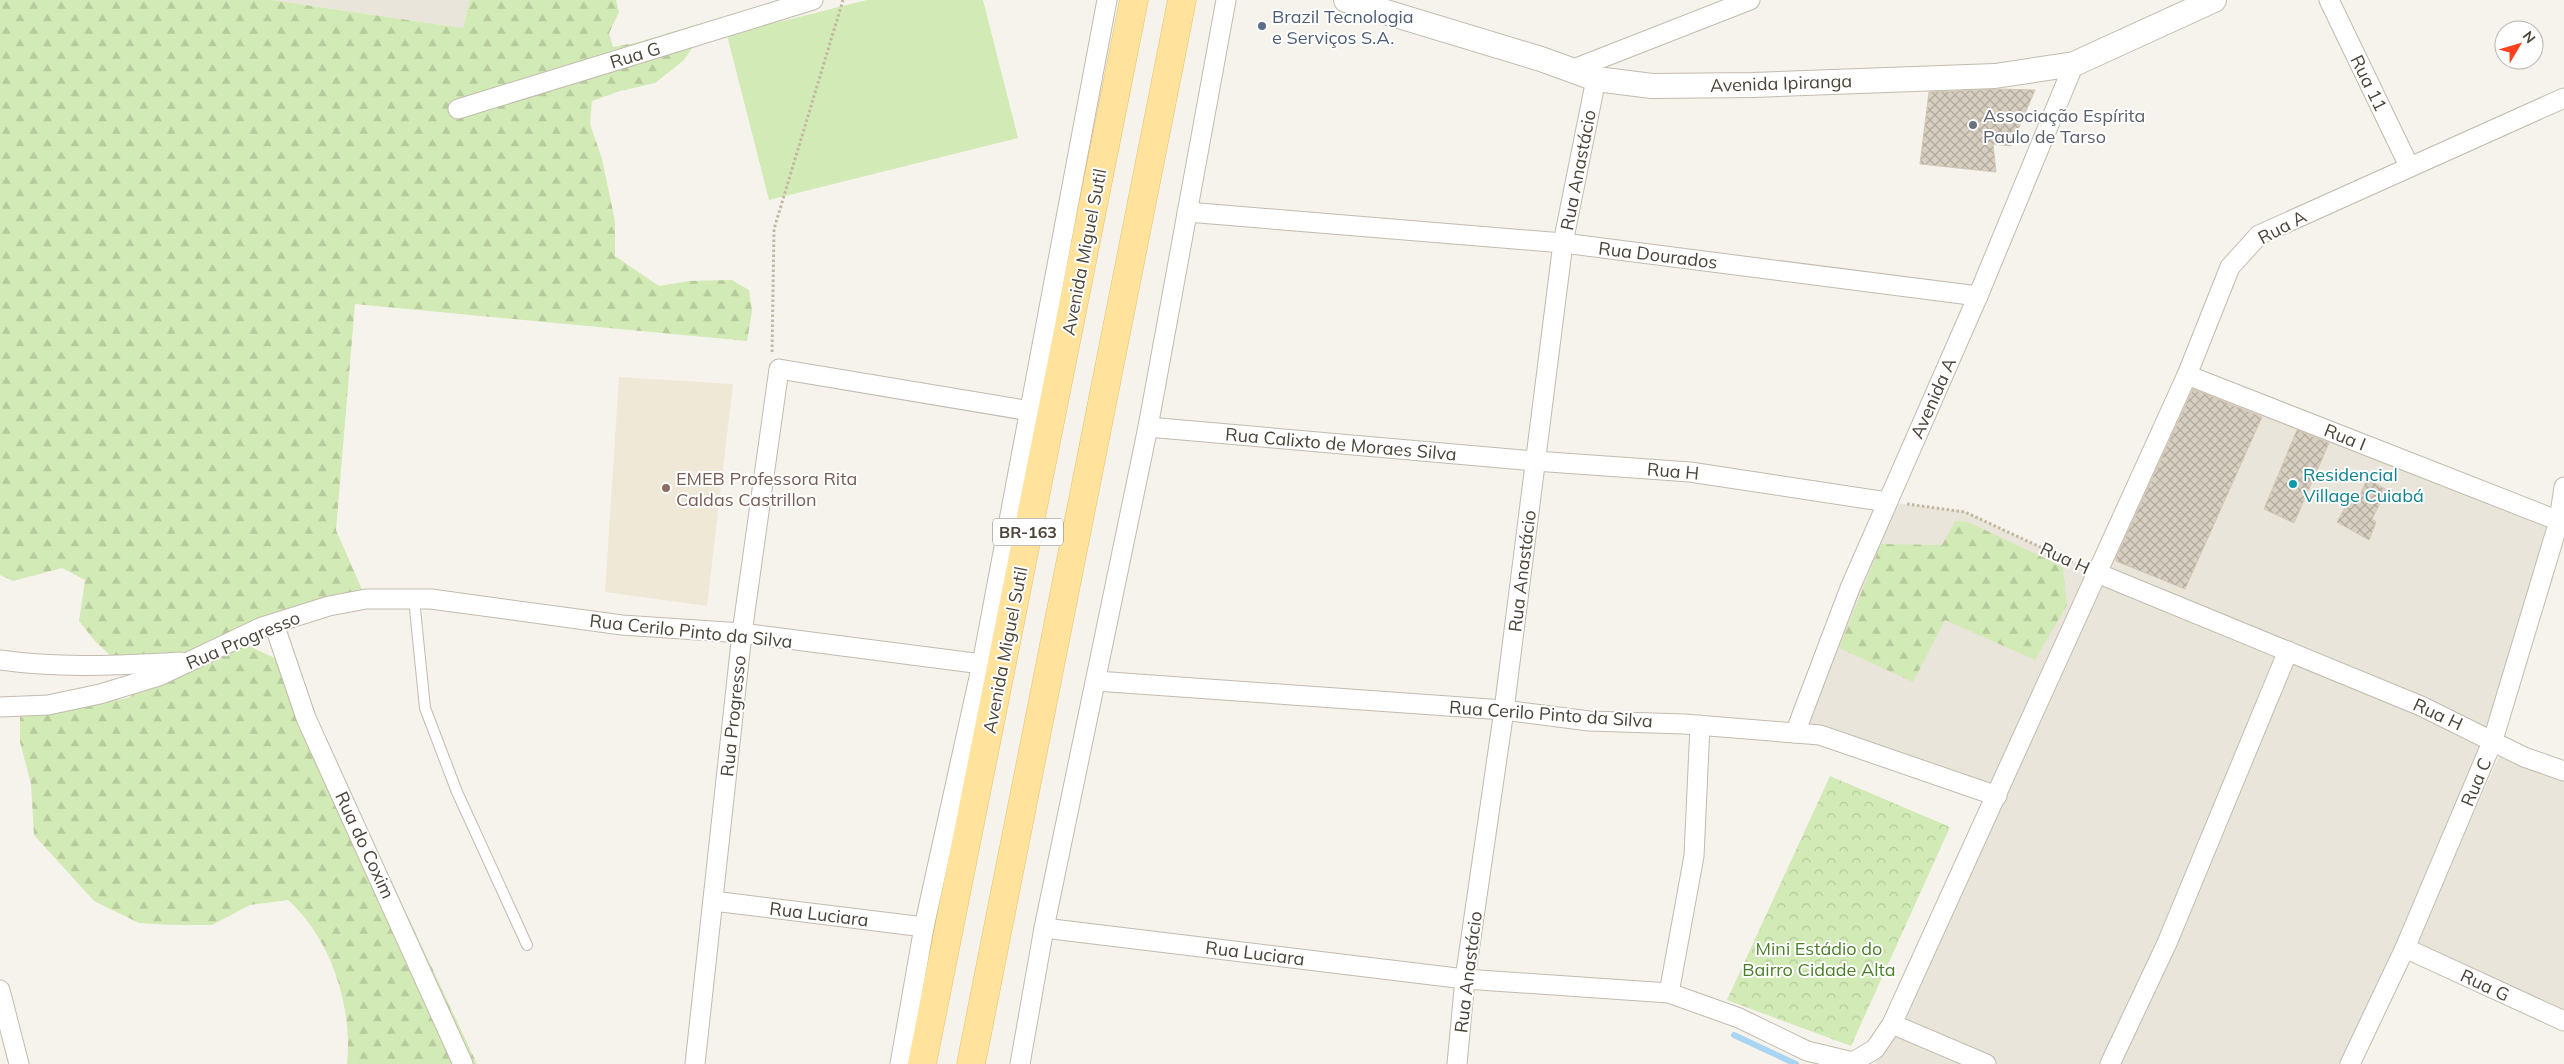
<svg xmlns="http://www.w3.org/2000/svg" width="2564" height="1064" font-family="Mulish,sans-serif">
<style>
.residential{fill:#eae5da}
.education{fill:#efe8d6}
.green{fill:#d2eab5}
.forest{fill:url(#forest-firs)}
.park{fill:url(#park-crowns)}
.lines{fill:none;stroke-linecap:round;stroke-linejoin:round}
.stream{stroke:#a9d4f2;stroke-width:6}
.building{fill:url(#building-cross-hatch);stroke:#d3c7b4}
.service-casing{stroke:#c2bbae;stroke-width:12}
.minor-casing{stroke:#c2bbae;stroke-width:21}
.tertiary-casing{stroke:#c2bbae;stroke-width:26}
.primary-casing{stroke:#e6c16a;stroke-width:29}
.path{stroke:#c4b79f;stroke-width:3;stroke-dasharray:2.5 2.5;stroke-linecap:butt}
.service{stroke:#fff;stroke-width:10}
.minor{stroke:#fff;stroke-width:19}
.tertiary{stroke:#fff;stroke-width:24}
.primary{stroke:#ffe39c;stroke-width:28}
.service-dot{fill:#5c6f8a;stroke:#fff;stroke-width:2}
.worship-dot{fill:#6b7280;stroke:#fff;stroke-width:2}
.culture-dot{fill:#0f9aa8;stroke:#fff;stroke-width:2}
.education-dot{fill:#8d6e63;stroke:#fff;stroke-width:2}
.labels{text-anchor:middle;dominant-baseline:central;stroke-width:4;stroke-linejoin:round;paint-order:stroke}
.shield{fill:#fff;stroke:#817c74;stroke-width:1}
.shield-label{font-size:16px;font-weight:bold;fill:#4b4439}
.service-label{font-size:18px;fill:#4e5e75;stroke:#fff;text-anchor:start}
.street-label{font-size:18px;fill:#4b4439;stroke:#fff}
.worship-label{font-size:18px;fill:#5b616d;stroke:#fff;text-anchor:start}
.culture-label{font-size:18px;fill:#0d838f;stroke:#fff;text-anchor:start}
.education-label{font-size:18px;fill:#785e54;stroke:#fff;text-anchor:start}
.park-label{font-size:18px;fill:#4a7f2a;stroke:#fff}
</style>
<defs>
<pattern id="forest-firs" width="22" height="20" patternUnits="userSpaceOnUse" patternTransform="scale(1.25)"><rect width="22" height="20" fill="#d2eab5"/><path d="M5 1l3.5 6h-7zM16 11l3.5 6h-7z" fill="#b6ca9c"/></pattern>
<pattern id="park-crowns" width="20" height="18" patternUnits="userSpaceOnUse" patternTransform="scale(1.25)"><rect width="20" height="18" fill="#d2eab5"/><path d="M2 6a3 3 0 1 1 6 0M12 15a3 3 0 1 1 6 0" fill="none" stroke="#b6ca9c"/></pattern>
<pattern id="building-cross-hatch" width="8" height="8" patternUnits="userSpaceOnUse" patternTransform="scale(1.25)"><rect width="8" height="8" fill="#d8cfc1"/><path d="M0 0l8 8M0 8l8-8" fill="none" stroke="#b1aa9e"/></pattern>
</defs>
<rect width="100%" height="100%" fill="#f6f3ec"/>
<!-- residential -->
<g class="residential">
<path d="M246,0H470L463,28L307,5Z"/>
<path d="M2187,375L2559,521L2493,740L2350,1064H1875L1997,796L1795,733L1887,502L1965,512L2096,573Z"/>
<path d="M2500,754L2564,778V1012L2416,943Z"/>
</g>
<!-- education -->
<path class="education" d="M619,377L733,384L707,606L605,592Z"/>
<!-- green -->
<path class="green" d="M867,0H983L1018,138L769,200L727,35Z"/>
<!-- forest -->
<g class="forest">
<path d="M0,0H271L463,28L470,0H616L619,12L609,33L613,47L635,43L722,17L721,34L698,39L684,60L655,83L620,91L592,101L590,124L602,159L615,221V256L659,286L689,281L732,280L749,290L752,311L747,341L355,304L336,530L364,594L227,636L277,659L302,690L477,1064H347C353,1006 331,939 288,900L250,905L212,925H173L139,923L94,901L34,835L31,784L20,742V717L128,698L201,650L115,660L95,641L79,621L85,580L62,568L13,581L0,575Z"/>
<path d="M1955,521L1968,522L2063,567L2067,605L2035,660L1945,620L1913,682L1839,648L1881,544L1942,545Z"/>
</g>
<!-- park -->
<path class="park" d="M1830,776L1950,827L1851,1046L1727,1000Z"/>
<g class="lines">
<!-- stream -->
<path class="stream" d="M1734,1035L1796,1064"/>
</g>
<!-- building -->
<g class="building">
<path d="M2001,89L2035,90L2011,146L1993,144L1996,172L1920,164L1929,92Z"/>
<path d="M2193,389L2262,417L2185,589L2116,561V558Z"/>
<path d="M2297,430L2329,443L2294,523L2264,509Z"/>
<path d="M2367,479L2387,490L2372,519L2376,522L2369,540L2337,522L2353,493L2360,496Z"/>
</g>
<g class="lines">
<defs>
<path id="service" d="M414,599L425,708L457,792L527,945"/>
<g id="minor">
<path d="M2329,0L2409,166"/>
<path d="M1571,70L1750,0"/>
<path d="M458,109L813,0"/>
<path d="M1187,212L1563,243L1978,296"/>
<path d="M2187,375L2559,521"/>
<path d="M1148,427L1535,461L1690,472L1887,502"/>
<path d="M2097,573L2421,706L2524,757L2564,771"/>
<path d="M274,624L306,718L463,1064"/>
<path d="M0,660C60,669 121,665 181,662"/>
<path d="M1096,681L1504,710L1589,721L1684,724L1820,735L1997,796"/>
<path d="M0,707L48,705L100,694L159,676L262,627L329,606L366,599H431L622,625L742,633L982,664"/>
<path d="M1795,733L1850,588L1978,296L2074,64"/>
<path d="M713,901L924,927"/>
<path d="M1044,928L1465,979L1669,993L1694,856L1700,725"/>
<path d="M2405,948L2564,1021"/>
<path d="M0,990L19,1064"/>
<path d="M1669,993L1739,1018L1807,1051L1853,1062L1875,1049L1892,1024L2187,375L2230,267L2259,235L2564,98"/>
<path d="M1892,1024L1986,1064"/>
<path d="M695,1064L742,633L779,369L1030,411"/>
<path d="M900,1064L924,927L982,664L1107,0"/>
<path d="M1020,1064L1044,928L1148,427L1226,0"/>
<path d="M1457,1064L1465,979L1504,710L1563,243L1596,79"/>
<path d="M2110,1064L2167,943L2288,651"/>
<path d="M2350,1064L2405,948L2493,740L2559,521L2564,487"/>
</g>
<path id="tertiary" d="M1346,0L1541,59L1596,79L1652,86L1753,85L1995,76L2074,64L2214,0"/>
<g id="primary">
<path d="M922,1064L1134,0"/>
<path d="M971,1064L1182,0"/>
</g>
</defs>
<!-- service casing -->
<use href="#service" class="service-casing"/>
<!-- minor casing -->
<use href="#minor" class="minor-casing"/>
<!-- tertiary casing -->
<use href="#tertiary" class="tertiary-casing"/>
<!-- primary casing -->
<use href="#primary" class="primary-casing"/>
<!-- path -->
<g class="path">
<path d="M772,352L774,229L843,0"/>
<path d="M1907,504L1965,512L2081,566"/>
</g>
<!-- service -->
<use href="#service" class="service"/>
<!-- minor -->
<use href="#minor" class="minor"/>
<!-- tertiary -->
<use href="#tertiary" class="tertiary"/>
<!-- primary -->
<use href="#primary" class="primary"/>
</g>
<!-- markers -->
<circle class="service-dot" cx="1262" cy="26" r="5"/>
<circle class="worship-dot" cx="1973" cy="125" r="5"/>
<circle class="culture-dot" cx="2293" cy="484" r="5"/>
<circle class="education-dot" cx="666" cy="488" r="5"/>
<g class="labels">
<!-- shield labels -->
<rect class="shield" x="993" y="518.5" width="70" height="27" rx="4"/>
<g class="shield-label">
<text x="1028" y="532">BR-163</text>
</g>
<!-- service labels -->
<g class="service-label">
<text x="1272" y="16">Brazil Tecnologia<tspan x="1272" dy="21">e Serviços S.A.</tspan></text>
</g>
<!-- street labels -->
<g class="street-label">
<text transform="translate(635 55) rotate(-17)">Rua G</text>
<text transform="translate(1781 83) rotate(-2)">Avenida Ipiranga</text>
<text transform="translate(2369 83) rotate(64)">Rua 11</text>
<text transform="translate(1578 170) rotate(-79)">Rua Anastácio</text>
<text transform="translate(2282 227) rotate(-28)">Rua A</text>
<text transform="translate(1084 252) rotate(-79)">Avenida Miguel Sutil</text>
<text transform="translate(1658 255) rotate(7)">Rua Dourados</text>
<text transform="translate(1933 398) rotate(-66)">Avenida A</text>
<text transform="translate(2345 437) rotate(22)">Rua I</text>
<text transform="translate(1341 444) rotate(5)">Rua Calixto de Moraes Silva</text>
<text transform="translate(1673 471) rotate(5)">Rua H</text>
<text transform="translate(2065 558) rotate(25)">Rua H</text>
<text transform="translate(1522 571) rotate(-83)">Rua Anastácio</text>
<text transform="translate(691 631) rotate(6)">Rua Cerilo Pinto da Silva</text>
<text transform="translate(243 640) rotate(-23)">Rua Progresso</text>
<text transform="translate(1005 650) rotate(-79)">Avenida Miguel Sutil</text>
<text transform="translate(1551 714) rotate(4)">Rua Cerilo Pinto da Silva</text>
<text transform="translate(2438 714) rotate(25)">Rua H</text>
<text transform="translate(733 716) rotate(-84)">Rua Progresso</text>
<text transform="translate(2476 782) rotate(-67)">Rua C</text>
<text transform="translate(365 845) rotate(65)">Rua do Coxim</text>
<text transform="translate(819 914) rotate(7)">Rua Luciara</text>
<text transform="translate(1255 953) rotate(7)">Rua Luciara</text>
<text transform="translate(1468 972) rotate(-83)">Rua Anastácio</text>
<text transform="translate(2485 985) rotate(25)">Rua G</text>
</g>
<!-- worship labels -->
<g class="worship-label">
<text x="1983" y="115">Associação Espírita<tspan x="1983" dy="21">Paulo de Tarso</tspan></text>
</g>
<!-- culture labels -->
<g class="culture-label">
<text x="2303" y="474">Residencial<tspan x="2303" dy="21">Village Cuiabá</tspan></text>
</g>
<!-- education labels -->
<g class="education-label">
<text x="676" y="478">EMEB Professora Rita<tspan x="676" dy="21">Caldas Castrillon</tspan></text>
</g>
<!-- park labels -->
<g class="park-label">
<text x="1819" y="948">Mini Estádio do<tspan x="1819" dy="21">Bairro Cidade Alta</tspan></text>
</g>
</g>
<!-- north arrow -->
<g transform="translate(2519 45) rotate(52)"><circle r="24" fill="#ffffff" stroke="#b7b4b0"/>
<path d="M0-4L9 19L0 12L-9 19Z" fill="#fc3f1d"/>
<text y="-8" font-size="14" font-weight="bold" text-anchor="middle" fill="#4b4439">N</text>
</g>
</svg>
